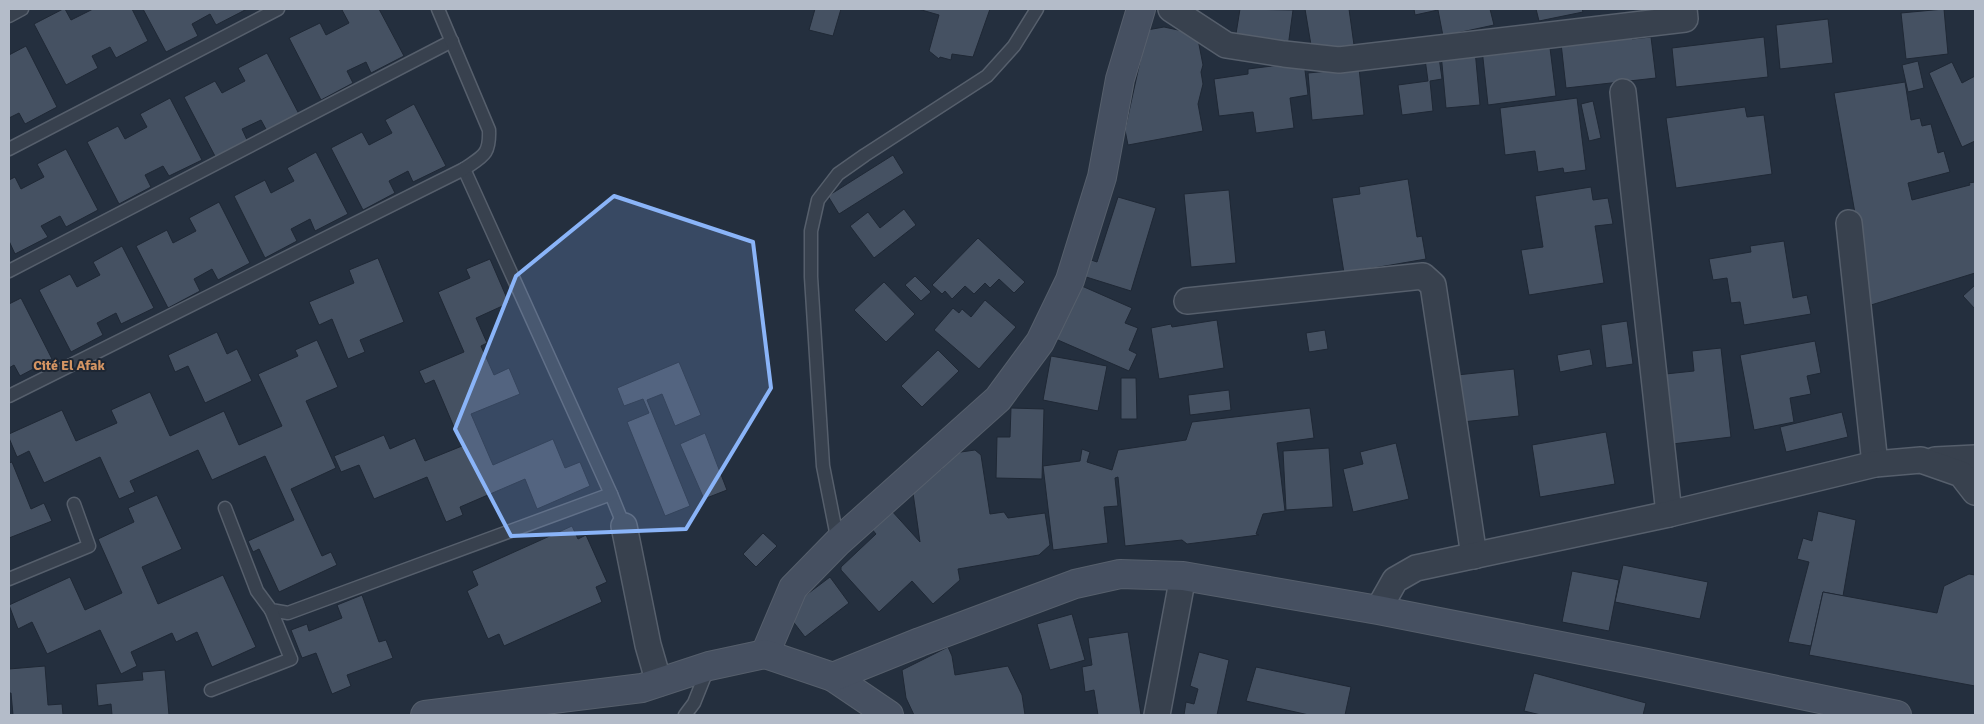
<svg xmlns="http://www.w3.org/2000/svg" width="1984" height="724" font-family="Signika,sans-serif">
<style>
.building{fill:#455162;stroke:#1f2835}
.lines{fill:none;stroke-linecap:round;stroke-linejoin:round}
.lane-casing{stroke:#565f6c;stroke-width:15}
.street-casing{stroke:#565f6c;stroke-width:28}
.secondary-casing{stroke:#565f6c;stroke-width:30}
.lane{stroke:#38414e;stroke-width:12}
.street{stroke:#38414e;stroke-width:25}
.secondary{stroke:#465061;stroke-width:28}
.marked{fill:#8ab4f8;fill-opacity:0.2;stroke:#8ab4f8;stroke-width:4;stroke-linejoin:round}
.labels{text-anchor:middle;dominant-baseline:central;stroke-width:4;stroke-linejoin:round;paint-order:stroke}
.neighbourhood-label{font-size:14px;font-weight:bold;fill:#d59563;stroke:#1d2633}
</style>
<rect width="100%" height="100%" fill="#242f3e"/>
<!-- building -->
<g class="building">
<path d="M63,9H65L71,20L93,9H132L148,41L116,58L110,47L92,56L98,68L66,85L34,24Z"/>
<path d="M143,9H247L216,25L210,14L192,24L198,36L166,52Z"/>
<path d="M345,9H379L404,56L371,73L366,62L347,71L353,83L321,100L289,38L320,23L326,35L349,23L342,10Z"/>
<path d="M815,9H841L833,36L809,30Z"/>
<path d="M918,9H990L973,57L952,54L951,60L940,57L939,59L929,51L939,15Z"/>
<path d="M1240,9L1293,10L1288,47L1235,40Z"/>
<path d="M1305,9H1349L1354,45L1312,51Z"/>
<path d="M1414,9H1490L1494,25L1443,36L1438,10L1415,15Z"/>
<path d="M1536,9H1582L1583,12L1539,21Z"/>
<path d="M1944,9L1948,54L1906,59L1901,13Z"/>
<path d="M1828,19L1833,63L1780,69L1776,25Z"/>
<path d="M1164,27L1197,34L1203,65L1201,72L1203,84L1198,104L1203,131L1128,145L1125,130L1147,30Z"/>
<path d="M1632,35V39L1651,37L1656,78L1566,88L1561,43Z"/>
<path d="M1764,37L1768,77L1676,87L1672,48Z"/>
<path d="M26,46L57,107L25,124L19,113L9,118V55Z"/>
<path d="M1499,47L1500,54L1550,48L1556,96L1488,105L1482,49Z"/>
<path d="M1475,50L1480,105L1446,108L1441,53Z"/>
<path d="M267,53L299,114L267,131L261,120L242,129L248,142L216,158L184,97L215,81L222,93L245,81L238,68Z"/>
<path d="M1439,57L1442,79L1430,81L1433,111L1402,115L1398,85L1428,81L1425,59Z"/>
<path d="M1918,61L1924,88L1908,92L1902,65Z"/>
<path d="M1304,62L1308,95L1290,98L1294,128L1256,133L1253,112L1219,116L1214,79L1248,74V69Z"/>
<path d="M1952,62L1962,83L1975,76V141L1962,147L1929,73Z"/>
<path d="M1359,68L1364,115L1312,120L1308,73Z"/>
<path d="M1905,82L1911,120L1920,118L1922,126L1931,124L1938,153L1944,151L1950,172L1908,183L1912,200L1970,185L1969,183L1975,182V273L1871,305L1834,93Z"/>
<path d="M170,98L202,160L169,176L163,166L145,175L151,187L119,204L87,142L118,126L125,139L147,127L140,114Z"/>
<path d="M1577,98L1586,170L1564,173L1563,168L1538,172L1535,151L1505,155L1500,108Z"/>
<path d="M1593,101L1601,138L1589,141L1581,104Z"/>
<path d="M414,104L446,166L413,182L408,171L389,181L395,193L363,210L331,148L362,132L369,145L392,133L385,120Z"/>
<path d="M1745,107L1747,117L1764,115L1772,174L1676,188L1666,118Z"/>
<path d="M66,149L98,210L66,227L60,216L41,226L48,237L15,254L9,241V180L15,177L21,189L44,177L37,164Z"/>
<path d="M316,152L348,214L315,231L310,219L291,229L297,241L265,258L234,196L265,180L271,193L294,181L287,168Z"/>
<path d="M893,155L904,173L839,214L828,196Z"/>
<path d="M1408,179L1417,237L1422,236L1426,259L1344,273L1332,198L1360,194L1359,187Z"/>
<path d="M1591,187L1593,200L1608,198L1613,224L1595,226L1604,283L1529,295L1521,250L1543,247L1535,196Z"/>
<path d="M1229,190L1236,263L1191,267L1184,194Z"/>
<path d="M1118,197L1156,208L1131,291L1083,276L1088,259L1097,262Z"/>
<path d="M219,202L250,263L218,280L212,269L194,279L200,291L168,308L136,246L167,230L173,243L196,231L189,218Z"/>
<path d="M904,209L916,225L874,258L850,226L868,212L880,228Z"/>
<path d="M978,238L1025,282L1014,293L999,279L990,288L985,283L974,294L965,286L952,299L945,291L942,294L932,285Z"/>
<path d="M1784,241L1793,298L1807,295L1811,314L1744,325L1740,302L1731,303L1727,278L1713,280L1709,259L1751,252L1750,246Z"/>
<path d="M122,246L154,308L121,324L116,313L97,323L103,335L71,352L39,290L70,274L77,287L100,275L93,262Z"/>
<path d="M378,258L404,322L360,340L365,352L348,359L332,319L319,325L309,302L354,283L349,270Z"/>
<path d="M490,259L509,303L476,318L487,343L481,346L494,375L509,368L520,394L471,414L493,465L553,439L565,468L580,462L590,486L537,509L525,479L460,507L463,515L446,522L427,477L374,499L359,465L341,472L334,456L384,435L390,449L415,438L425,461L462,446L434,380L425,384L419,371L464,352L438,292L470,278L466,269Z"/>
<path d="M915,276L931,292L921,301L905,285Z"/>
<path d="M884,282L915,314L886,342L854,310Z"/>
<path d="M1075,283L1132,308L1125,323L1138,328L1129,350L1137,354L1129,371L1051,337Z"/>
<path d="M1975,285V309L1963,296Z"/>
<path d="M21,298L52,359L20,376L14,365L9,368V304Z"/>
<path d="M985,300L1016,327L979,369L934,330L953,308L959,313L962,309L971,317Z"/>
<path d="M1217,320L1224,368L1159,379L1151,328L1171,324L1172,327Z"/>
<path d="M1627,321L1633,364L1606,368L1601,325Z"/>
<path d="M1325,330L1328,349L1309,352L1306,333Z"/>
<path d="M217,332L227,354L237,349L252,381L205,403L188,366L175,372L168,355Z"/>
<path d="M317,340L338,387L306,401L336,468L291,489L322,556L331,552L337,565L279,592L259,549L253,552L248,541L294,520L265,456L212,480L198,450L130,481L135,492L119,499L100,457L44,483L29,451L17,457L9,438V434L62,410L76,441L117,423L111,410L150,392L170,436L224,411L239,445L282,426L258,374L298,356L295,350Z"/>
<path d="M1815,341L1821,373L1807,376L1811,394L1790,398L1794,422L1754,430L1740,355Z"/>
<path d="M1721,348L1731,437L1664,445L1656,375L1694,371L1692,351Z"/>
<path d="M1590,349L1593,365L1560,372L1557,355Z"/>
<path d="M938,350L959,371L922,407L901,386Z"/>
<path d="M1051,356L1107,366L1098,411L1043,400Z"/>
<path d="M679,362L701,415L675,426L662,394L647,400L690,506L665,516L627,422L649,413L643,399L624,406L617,388Z"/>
<path d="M1514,369L1519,416L1462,422L1457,375Z"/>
<path d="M1121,378H1136L1137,419H1121Z"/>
<path d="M1229,390L1231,410L1190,415L1188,395Z"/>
<path d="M1011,408L1044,409L1042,479L996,478L997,437H1010Z"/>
<path d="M1310,408L1314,438L1277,443L1285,511L1263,514L1256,534L1259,535L1187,544L1182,540L1125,546L1118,477L1115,478L1118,506L1104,507L1108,543L1053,550L1043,466L1080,461L1082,449L1090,452L1087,462L1112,470L1118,450L1186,440L1192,422Z"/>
<path d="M1842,412L1848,437L1786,452L1780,427Z"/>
<path d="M1606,432L1615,484L1540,497L1532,445Z"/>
<path d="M705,433L727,490L704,499L680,444Z"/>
<path d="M1396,443L1409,499L1353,512L1343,469L1363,464L1360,452Z"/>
<path d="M1329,448L1333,507L1286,510L1283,451Z"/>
<path d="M975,450L981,455L990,514L1004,512L1008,518L1045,513L1050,545L1039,555L958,569L960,580L933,604L912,581L879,612L841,570V567L876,534L871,528L891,510L920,542L913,493L926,472L942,469L940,455Z"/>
<path d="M12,462L31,509L44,503L52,521L9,538V463Z"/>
<path d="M157,495L182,549L142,567L158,604L223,575L256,647L212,667L197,632L176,642L172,633L131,652L137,666L121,674L100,630L47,654L32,622L18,629L9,605L70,577L85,610L122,593L98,539L134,522L128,508Z"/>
<path d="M1818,511L1856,520L1843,596L1823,592L1811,646L1788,642L1809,562L1797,559L1803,538L1812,541Z"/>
<path d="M572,526L578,539L586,535L607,582L596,587L602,602L504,646L499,634L488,639L467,591L478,585L472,571Z"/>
<path d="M763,533L777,546L756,567L743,554Z"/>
<path d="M1623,565L1708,582L1700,619L1615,602Z"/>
<path d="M1572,571L1619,580L1609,631L1562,622Z"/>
<path d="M1969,574L1975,575V686L1809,655L1823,592L1937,613L1944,586Z"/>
<path d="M830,577L849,603L805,637L785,611Z"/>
<path d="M362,595L379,642L386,640L393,658L347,675L351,686L332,694L316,653L302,658L291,630L307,624L309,631L342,618L337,605Z"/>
<path d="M1072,614L1085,660L1050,670L1037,624Z"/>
<path d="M1128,632L1141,715H1098L1094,690L1085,692L1082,667L1092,665L1088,638Z"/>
<path d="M948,647L952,656L955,675L1008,666L1022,695L1025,715H914L906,698L902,670Z"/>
<path d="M1199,652L1229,660L1217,715H1184L1186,702L1194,704L1198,689L1190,686Z"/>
<path d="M45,666L48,705L62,704L63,715H13L11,693H9V669Z"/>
<path d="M1256,667L1351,687L1345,715H1309L1246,701Z"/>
<path d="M165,670L169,715H112L111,704L98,706L96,684L143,680L142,672Z"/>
<path d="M1534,673L1646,703L1643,715H1541L1524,711Z"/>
</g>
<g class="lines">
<defs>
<g id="lane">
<path d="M9,16L22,9"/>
<path d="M9,149L278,9"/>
<path d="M464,169L611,494L624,526"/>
<path d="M9,271L452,41"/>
<path d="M9,396L464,169C483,156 490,155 489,130L438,9"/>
<path d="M225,508L257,591L271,610L288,613L611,494"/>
<path d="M838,542L823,466L811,277V231L818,200L838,174L865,155L987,76L1014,46L1037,9"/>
<path d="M9,579L89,546L74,504"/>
<path d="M211,690L291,659L271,610"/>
<path d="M685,715L694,703L708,668"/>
</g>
<g id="street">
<path d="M1171,9L1226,45L1284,54L1339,60L1685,19L1684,9"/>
<path d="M1623,92L1669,514"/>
<path d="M1849,223L1875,464"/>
<path d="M1187,301L1423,276L1433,285L1474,556"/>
<path d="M1935,460L1975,458"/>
<path d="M624,526L648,645L659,683"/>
<path d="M1378,610L1395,580L1416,568L1669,514L1875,464L1921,460L1961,474L1975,492"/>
<path d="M1157,715L1183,576"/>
</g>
<g id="secondary">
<path d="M765,654L793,588L838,542L998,399L1040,342L1070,280L1102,177L1120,79L1141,9"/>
<path d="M833,677L889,715"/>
<path d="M425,715L642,688L709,666L765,654L833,677L920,642L1075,584L1120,574L1183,576L1378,610L1647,663L1897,715"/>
</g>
</defs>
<!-- lane casing -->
<use href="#lane" class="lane-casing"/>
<!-- street casing -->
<use href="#street" class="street-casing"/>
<!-- secondary casing -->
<use href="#secondary" class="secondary-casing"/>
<!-- lane -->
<use href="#lane" class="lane"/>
<!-- street -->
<use href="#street" class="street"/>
<!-- secondary -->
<use href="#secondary" class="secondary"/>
</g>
<!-- marked area -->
<path class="marked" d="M614,196L753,242L771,388L686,529L511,536L455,429L516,276Z"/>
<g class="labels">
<!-- neighbourhood labels -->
<g class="neighbourhood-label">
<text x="69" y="365">Cité El Afak</text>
</g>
</g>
<!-- border -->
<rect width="1984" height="724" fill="none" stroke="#b4bcc9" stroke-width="20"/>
</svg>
